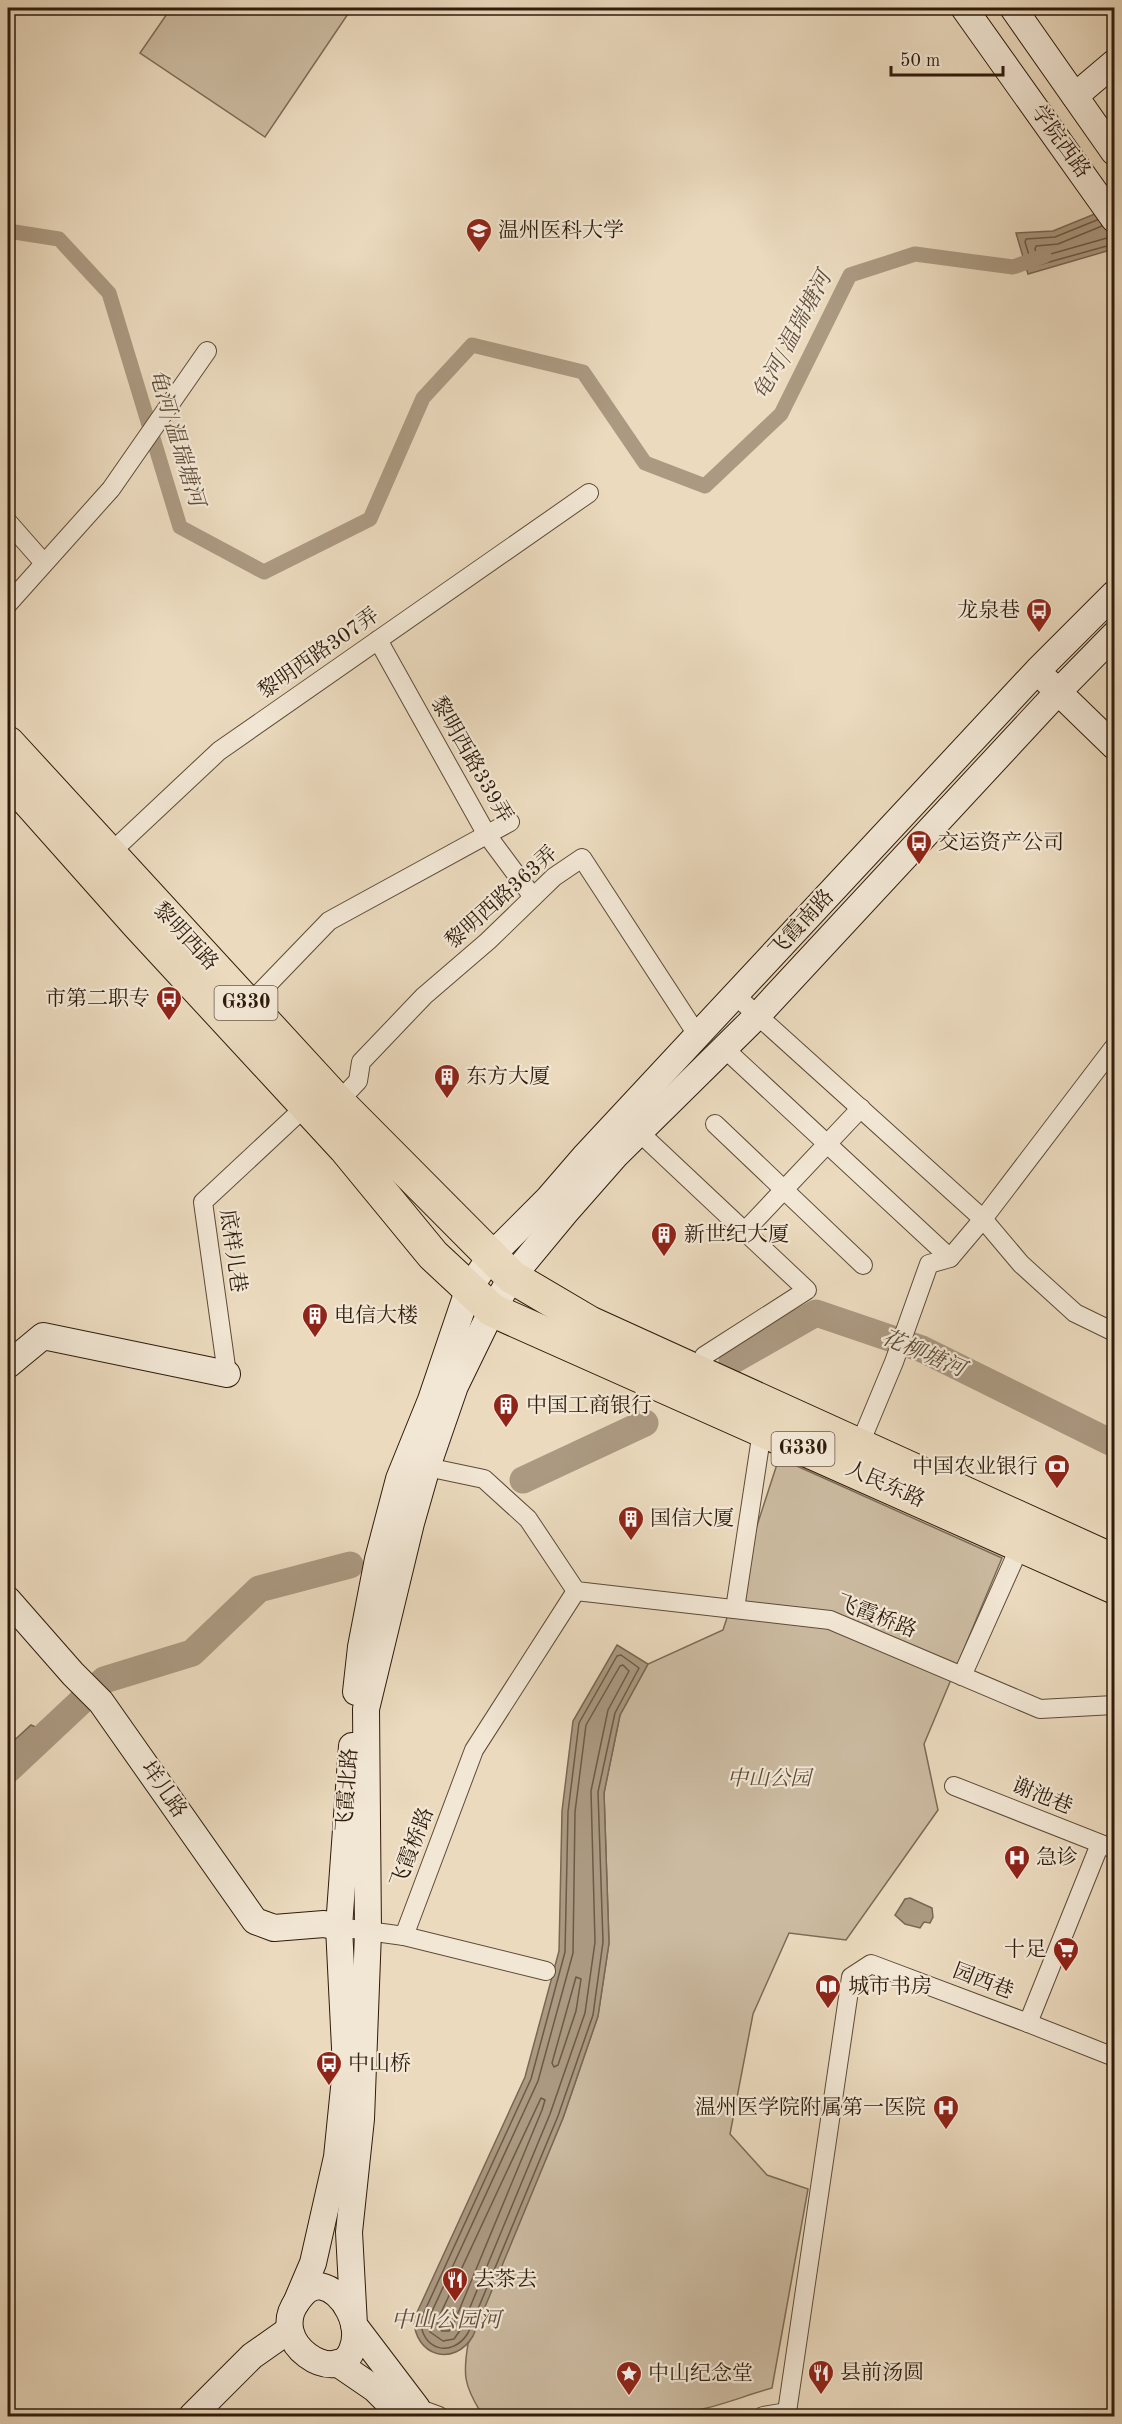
<svg xmlns="http://www.w3.org/2000/svg" width="1122" height="2424" font-family="'Old Standard TT','Noto Serif SC',serif">
<style>
.green{fill:#cbbaa0;stroke:#7c6a56;stroke-width:1.5}
.water{fill:#ab9981;stroke:#796752;stroke-width:1.5}
.lines{fill:none;stroke-linecap:round;stroke-linejoin:round}
.shore{stroke:#6c5a46;stroke-width:1.5}
.canal{stroke:#ab9981;stroke-width:15}
.river{stroke:#ab9981;stroke-width:27}
.street-casing{stroke:#5d4b38;stroke-width:20}
.secondary-casing{stroke:#2e1b0b;stroke-width:28}
.highway-casing{stroke:#2e1b0b;stroke-width:35}
.street{stroke:#f2e7d5;stroke-width:18}
.secondary{stroke:#f2e7d5;stroke-width:26}
.highway{stroke:#ebdabe;stroke-width:33}
.labels{text-anchor:middle;dominant-baseline:central;stroke-width:4.5;stroke-linejoin:round;paint-order:stroke}
.shield{fill:#f2e7d5;stroke:#695848;stroke-width:1.5}
.shield-label{font-size:20px;font-weight:bold;fill:#2e1b0b}
.street-label{font-size:21px;fill:#2e1b0b;stroke:#f2e7d5}
.poi-label{font-size:21px;fill:#2e1b0b;stroke:#f2e7d5;text-anchor:start}
.park-label{font-size:21px;font-style:italic;fill:#5d4b38;stroke:#f2e7d5}
.water-label{font-size:22px;font-style:italic;fill:#604d3a;stroke:#f2e7d5}
</style>
<rect width="100%" height="100%" fill="#ebdabe"/>
<filter id="stains"><feTurbulence type="fractalNoise" baseFrequency=".00333" numOctaves="4"/><feColorMatrix values="0 0 0 0 .2 0 0 0 0 .09 0 0 0 0 .02 0 0 0 .5 -.17"/></filter>
<radialGradient id="worn" r=".72"><stop offset=".6" stop-color="#630" stop-opacity="0"/><stop offset="1" stop-color="#630" stop-opacity=".3"/></radialGradient>
<!-- green -->
<g class="green">
<path d="M171,8H352L265,137L140,53Z"/>
<path d="M779,1458L1002,1558L924,1744L938,1810L846,1940L789,1933L753,2014L730,2134L767,2175L808,2189L772,2388C746,2395 719,2407 692,2411C622,2421 550,2416 480,2411C464,2385 463,2374 468,2344L563,2118L598,2016L609,1943L604,1793L620,1715L648,1664L723,1630Z"/>
</g>
<!-- water -->
<g class="water">
<path d="M1114,206V249L1028,274L1016,233L1053,231Z"/>
<path d="M617,1645L648,1664L620,1715L604,1793L609,1943L598,2016L563,2118L473,2336C454,2368 414,2356 414,2319L525,2077L559,1951L562,1811L573,1721Z"/>
<path d="M31,1725L58,1737L8,1787V1746Z"/>
<path d="M910,1898L932,1908L933,1917L930,1923L924,1922L920,1928L905,1924L895,1915L905,1899Z"/>
</g>
<g class="lines">
<!-- shore -->
<g class="shore">
<path d="M1097,220L1055,237L1026,239L1025,242L1032,265L1035,266L1114,244"/>
<path d="M1102,226L1058,244L1036,246L1035,249L1037,255L1040,257L1114,236"/>
<path d="M621,1655L639,1668L615,1713L598,1792L603,1942L593,2015L558,2116L468,2333C452,2359 420,2350 421,2319L531,2079L565,1952L568,1812L579,1723L617,1656Z"/>
<path d="M623,1665L629,1671L608,1710L591,1791L595,1942L585,2013L550,2114L461,2329L454,2339L443,2341L430,2332L428,2320L538,2081L573,1953L575,1812L586,1725L620,1666Z"/>
<path d="M8,1750L13,1749L32,1733L45,1739L8,1779"/>
<path d="M576,1977L581,1979L576,2011L558,2065L554,2067L552,2063Z"/>
<path d="M541,2098L545,2100L542,2110L453,2325L449,2331H442L437,2325L439,2317Z"/>
</g>
<!-- canal -->
<path class="canal" d="M8,231L59,239L109,293L180,527L264,572L370,519L423,398L472,345L583,372L645,463L705,486L781,414L850,275L915,254L1013,267L1044,256"/>
<!-- river -->
<g class="river">
<path d="M732,1361L816,1313L922,1349L1114,1444"/>
<path d="M523,1480L645,1423"/>
<path d="M8,1770L104,1680L192,1653L259,1589L350,1565"/>
</g>
<defs>
<g id="street">
<path d="M8,522L44,563"/>
<path d="M8,604L111,489L207,351"/>
<path d="M378,640L487,835L533,897"/>
<path d="M105,858L219,751L589,493"/>
<path d="M736,996L983,1219L1021,1264L1075,1313L1114,1332"/>
<path d="M248,1005L329,921L510,822"/>
<path d="M726,1050L950,1258"/>
<path d="M338,1102L358,1081L361,1062L424,996L488,941L554,877L582,858L698,1036"/>
<path d="M715,1124L863,1265"/>
<path d="M640,1133L807,1290L704,1356"/>
<path d="M744,1232L861,1108"/>
<path d="M227,1374L203,1202L306,1106"/>
<path d="M859,1446L894,1362L929,1264L950,1258L983,1219L1114,1047"/>
<path d="M427,1467L484,1479L528,1519L576,1591L830,1620L1040,1709L1114,1705"/>
<path d="M735,1609L762,1431"/>
<path d="M962,1676L1021,1544"/>
<path d="M954,1786L1114,1849"/>
<path d="M339,1927L404,1936L546,1971"/>
<path d="M404,1936L474,1750L576,1591"/>
<path d="M1028,2023L1114,2057"/>
<path d="M407,2408H417L439,2416"/>
<path d="M787,2412L851,1977L871,1964L1028,2023L1100,1844"/>
<path d="M763,2416L787,2412"/>
</g>
<g id="secondary">
<path d="M964,8L1114,219"/>
<path d="M1013,8L1114,152"/>
<path d="M1075,96L1114,63"/>
<path d="M1046,680L1114,746"/>
<path d="M8,1365L43,1336L227,1374"/>
<path d="M8,1600L73,1674L101,1702L255,1921L274,1928L324,1924L339,1927"/>
<path d="M356,1692L361,1647L378,1559L399,1479L431,1400L469,1288L492,1255L548,1199L586,1155L1037,671L1114,594"/>
<path d="M320,2286C345,2291 362,2326 352,2350C338,2388 265,2343 298,2300C305,2291 309,2287 320,2286Z"/>
<path d="M296,2303L313,2263L337,2157L346,2068L339,1927L352,1746"/>
<path d="M337,2363L375,2389L395,2409L393,2416"/>
<path d="M192,2416L252,2356L289,2330"/>
<path d="M415,2416L417,2408L354,2325L349,2232L361,2119L368,1932L366,1709L411,1523L427,1467L455,1386L492,1310L512,1277L565,1213L616,1155L758,1015L1058,692L1114,635"/>
</g>
<g id="highway">
<path d="M8,743L338,1102L512,1277L590,1323L1114,1561"/>
<path d="M8,778L138,924L345,1148L433,1255L492,1310L1114,1587"/>
</g>
</defs>
<!-- street casing -->
<use href="#street" class="street-casing"/>
<!-- secondary casing -->
<use href="#secondary" class="secondary-casing"/>
<!-- highway casing -->
<use href="#highway" class="highway-casing"/>
<!-- street -->
<use href="#street" class="street"/>
<!-- secondary -->
<use href="#secondary" class="secondary"/>
<!-- highway -->
<use href="#highway" class="highway"/>
</g>
<!-- icons -->
<defs>
<symbol id="university-pin" viewBox="-11 -11 22 30"><path d="M0 17L-7.5 6A9.5 9.5 0 1 1 7.5 6Z" fill="#8f2418" stroke="#f2e7d5"/><path d="M0-5L7-2L0 1L-7-2ZM-4 1L0 2.5L4 1V4Q0 6-4 4Z" fill="#fff"/></symbol>
<symbol id="bus-pin" viewBox="-11 -11 22 30"><path d="M0 17L-7.5 6A9.5 9.5 0 1 1 7.5 6Z" fill="#8f2418" stroke="#f2e7d5"/><path d="M-5-6H5V4H4V6H2V4H-2V6H-4V4H-5ZM-3.5-4V0h7V-4ZM-3.5 1.2v1.5H-2V1.2ZM2 1.2v1.5H3.5V1.2Z" fill="#fff"/></symbol>
<symbol id="building-pin" viewBox="-11 -11 22 30"><path d="M0 17L-7.5 6A9.5 9.5 0 1 1 7.5 6Z" fill="#8f2418" stroke="#f2e7d5"/><path d="M-4-6H4V6H1V3H-1V6H-4ZM-2.5-4.3h1.7v1.8h-1.7ZM.8-4.3h1.7v1.8H.8ZM-2.5-1h1.7V.8h-1.7ZM.8-1h1.7V.8H.8Z" fill="#fff"/></symbol>
<symbol id="bank-pin" viewBox="-11 -11 22 30"><path d="M0 17L-7.5 6A9.5 9.5 0 1 1 7.5 6Z" fill="#8f2418" stroke="#f2e7d5"/><path d="M-6-4H6V4H-6ZM0-2.3a2.3 2.3 0 1 0 0 4.6a2.3 2.3 0 1 0 0-4.6Z" fill="#fff"/></symbol>
<symbol id="hospital-pin" viewBox="-11 -11 22 30"><path d="M0 17L-7.5 6A9.5 9.5 0 1 1 7.5 6Z" fill="#8f2418" stroke="#f2e7d5"/><path d="M-5-5h3v3.5h4V-5h3V5h-3V1.5h-4V5h-3Z" fill="#fff"/></symbol>
<symbol id="supermarket-pin" viewBox="-11 -11 22 30"><path d="M0 17L-7.5 6A9.5 9.5 0 1 1 7.5 6Z" fill="#8f2418" stroke="#f2e7d5"/><path d="M-6-5.5h2.5l.6 2H6L4.5 2H-2.5L-4.4-4H-6ZM-1.5 3.2a1.3 1.3 0 1 0 .1 0ZM3 3.2a1.3 1.3 0 1 0 .1 0Z" fill="#fff"/></symbol>
<symbol id="library-pin" viewBox="-11 -11 22 30"><path d="M0 17L-7.5 6A9.5 9.5 0 1 1 7.5 6Z" fill="#8f2418" stroke="#f2e7d5"/><path d="M-6-4Q-3-5.5-.7-3.5V5Q-3 3-6 4ZM6-4Q3-5.5 .7-3.5V5Q3 3 6 4Z" fill="#fff"/></symbol>
<symbol id="restaurant-pin" viewBox="-11 -11 22 30"><path d="M0 17L-7.5 6A9.5 9.5 0 1 1 7.5 6Z" fill="#8f2418" stroke="#f2e7d5"/><path d="M-5-6h1v4h1v-4h1v4h1v-4h1v5L-1.5 .5V6h-2V.5L-5-1ZM5-6V6H3V1.5H1.5Q1.5-4 5-6Z" fill="#fff"/></symbol>
<symbol id="sight-pin" viewBox="-11 -11 22 30"><path d="M0 17L-7.5 6A9.5 9.5 0 1 1 7.5 6Z" fill="#8f2418" stroke="#f2e7d5"/><path d="M0-6L1.8-2.2L6-1.7L2.9 1.2L3.7 5.4L0 3.3L-3.7 5.4L-2.9 1.2L-6-1.7L-1.8-2.2Z" fill="#fff"/></symbol>
</defs>
<g fill-rule="evenodd">
<use href="#university-pin" x="464" y="216" width="30" height="40"/>
<use href="#bus-pin" x="1024" y="596" width="30" height="40"/>
<use href="#bus-pin" x="904" y="828" width="30" height="40"/>
<use href="#bus-pin" x="154" y="984" width="30" height="40"/>
<use href="#building-pin" x="432" y="1062" width="30" height="40"/>
<use href="#building-pin" x="649" y="1220" width="30" height="40"/>
<use href="#building-pin" x="300" y="1301" width="30" height="40"/>
<use href="#building-pin" x="491" y="1391" width="30" height="40"/>
<use href="#bank-pin" x="1042" y="1452" width="30" height="40"/>
<use href="#building-pin" x="616" y="1504" width="30" height="40"/>
<use href="#hospital-pin" x="1002" y="1843" width="30" height="40"/>
<use href="#supermarket-pin" x="1051" y="1935" width="30" height="40"/>
<use href="#library-pin" x="813" y="1972" width="30" height="40"/>
<use href="#bus-pin" x="314" y="2049" width="30" height="40"/>
<use href="#hospital-pin" x="931" y="2093" width="30" height="40"/>
<use href="#restaurant-pin" x="440" y="2265" width="30" height="40"/>
<use href="#restaurant-pin" x="806" y="2358" width="30" height="40"/>
<use href="#sight-pin" x="614" y="2359" width="30" height="40"/>
</g>
<g class="labels">
<!-- shield labels -->
<g class="shield">
<rect x="214.5" y="986" width="63" height="34" rx="4.5"/>
<rect x="771.5" y="1432" width="63" height="34" rx="4.5"/>
</g>
<g class="shield-label">
<text x="246" y="1003">G330</text>
<text x="803" y="1449">G330</text>
</g>
<!-- street labels -->
<g class="street-label">
<text transform="translate(1060 142) rotate(54)">学院西路</text>
<text transform="translate(319 654) rotate(-35)">黎明西路307弄</text>
<text transform="translate(471 760) rotate(60)">黎明西路339弄</text>
<text transform="translate(502 898) rotate(-42)">黎明西路363弄</text>
<text transform="translate(802 924) rotate(-47)">飞霞南路</text>
<text transform="translate(185 937) rotate(47)">黎明西路</text>
<text transform="translate(232 1251) rotate(82)">底样儿巷</text>
<text transform="translate(885 1485) rotate(24)">人民东路</text>
<text transform="translate(876 1617) rotate(21)">飞霞桥路</text>
<text transform="translate(163 1790) rotate(55)">垟儿路</text>
<text transform="translate(348 1790) rotate(-86)">飞霞北路</text>
<text transform="translate(1042 1797) rotate(22)">谢池巷</text>
<text transform="translate(413 1848) rotate(-69)">飞霞桥路</text>
<text transform="translate(983 1982) rotate(21)">园西巷</text>
</g>
<!-- poi labels -->
<g class="poi-label">
<text x="498" y="231">温州医科大学</text>
<text x="1020" y="611" text-anchor="end">龙泉巷</text>
<text x="938" y="843">交运资产公司</text>
<text x="150" y="999" text-anchor="end">市第二职专</text>
<text x="466" y="1077">东方大厦</text>
<text x="684" y="1235">新世纪大厦</text>
<text x="334" y="1316">电信大楼</text>
<text x="526" y="1406">中国工商银行</text>
<text x="1038" y="1467" text-anchor="end">中国农业银行</text>
<text x="650" y="1519">国信大厦</text>
<text x="1036" y="1858">急诊</text>
<text x="1046" y="1950" text-anchor="end">十足</text>
<text x="848" y="1987">城市书房</text>
<text x="348" y="2064">中山桥</text>
<text x="926" y="2108" text-anchor="end">温州医学院附属第一医院</text>
<text x="474" y="2280">去茶去</text>
<text x="840" y="2373">县前汤圆</text>
<text x="648" y="2374">中山纪念堂</text>
</g>
<!-- park labels -->
<g class="park-label">
<text x="769" y="1779">中山公园</text>
</g>
<!-- water labels -->
<g class="water-label">
<text transform="translate(793 336) rotate(-62)">龟河/温瑞塘河</text>
<text transform="translate(176 438) rotate(73)">龟河/温瑞塘河</text>
<text transform="translate(923 1354) rotate(23)">花柳塘河</text>
<text x="446" y="2321">中山公园河</text>
</g>
</g>
<!-- margin -->
<rect width="1122" height="2424" fill="none" stroke="#ebdabe" stroke-width="30"/>
<rect x="9" y="9" width="1104" height="2406" fill="none" stroke="#2e1b0b" stroke-width="3"/>
<rect x="15" y="15" width="1092" height="2394" fill="none" stroke="#2e1b0b" stroke-width="1.5"/>
<!-- scale -->
<path d="M891 66v9h112v-9" fill="none" stroke="#2e1b0b" stroke-width="3"/>
<text x="900" y="66" font-size="18" fill="#2e1b0b" stroke="#f2e7d5" stroke-width="4.5" paint-order="stroke">50 m</text>
<rect width="100%" height="100%" filter="url(#stains)"/>
<rect width="100%" height="100%" fill="url(#worn)"/>
</svg>
